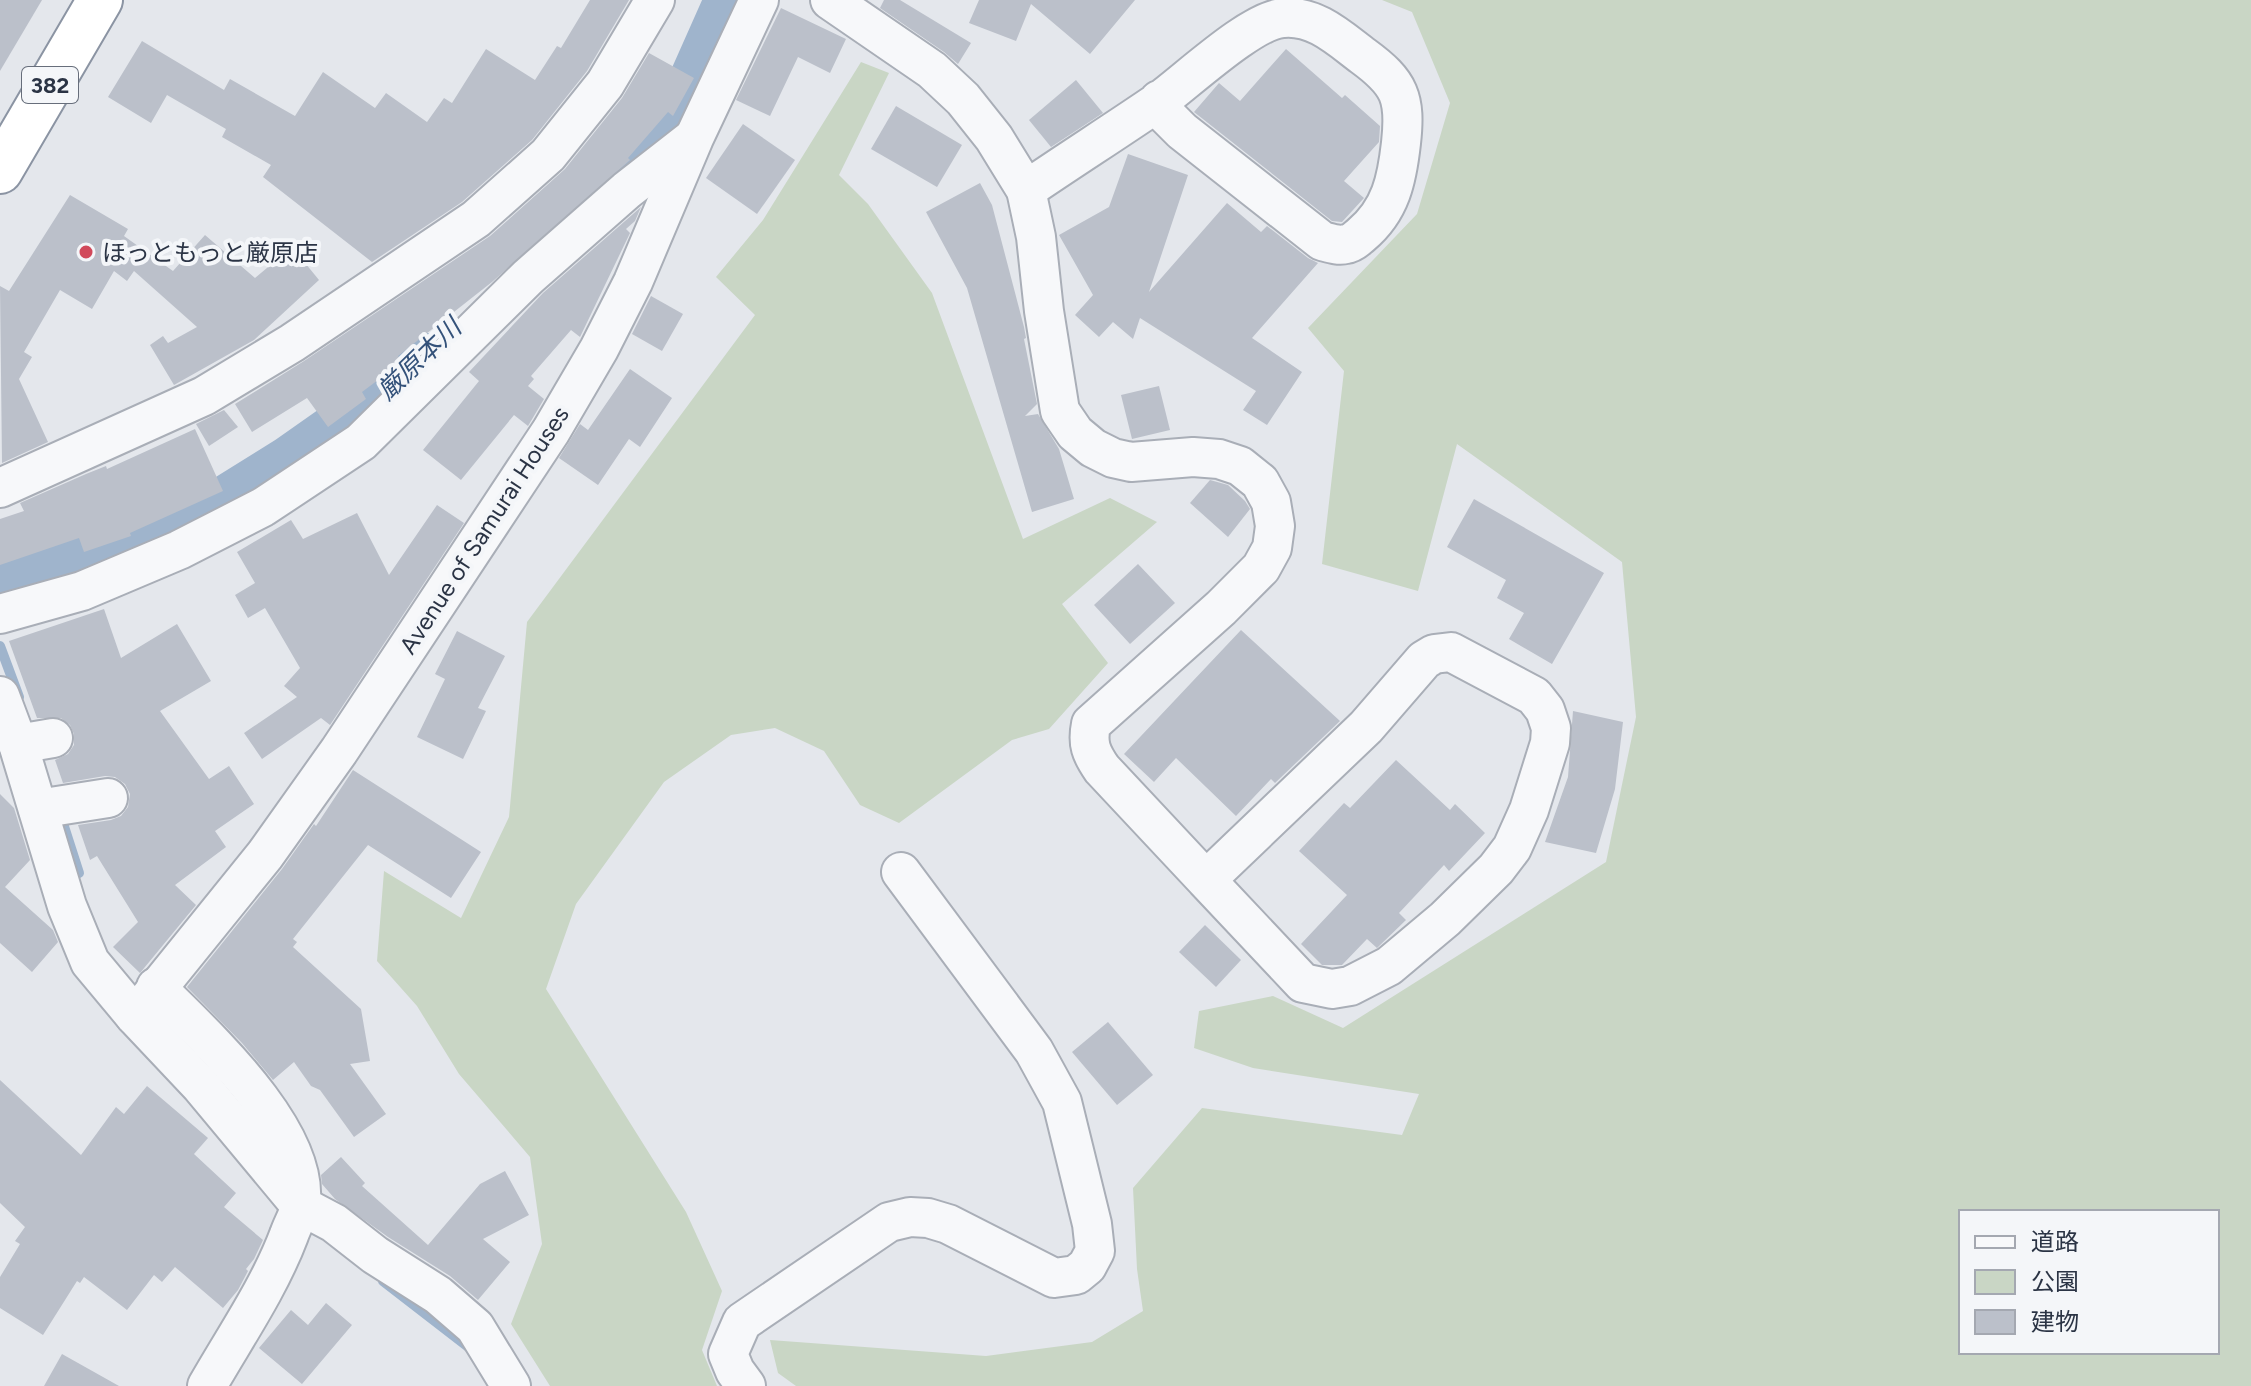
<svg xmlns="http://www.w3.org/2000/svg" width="2251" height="1386" font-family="Figtree,'Noto Sans JP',sans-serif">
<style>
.green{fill:#c9d6c5;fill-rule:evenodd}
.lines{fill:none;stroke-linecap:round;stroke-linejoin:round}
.stream{stroke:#9fb4cc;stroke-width:10}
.river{stroke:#9fb4cc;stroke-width:62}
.building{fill:#bbc0ca}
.minor-casing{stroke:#a9aeb7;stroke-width:42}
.trunk-casing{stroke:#8b94a3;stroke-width:48}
.minor{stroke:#f7f8fa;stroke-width:38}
.trunk{stroke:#fff;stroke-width:44}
.poi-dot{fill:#d1495b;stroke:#f4f6f9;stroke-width:3}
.labels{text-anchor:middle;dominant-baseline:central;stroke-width:8;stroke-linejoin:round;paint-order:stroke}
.shield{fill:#f4f6f9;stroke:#676e7b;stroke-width:2}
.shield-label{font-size:22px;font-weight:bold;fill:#2b3445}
.poi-label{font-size:24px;fill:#2b3445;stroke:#f4f6f9;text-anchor:start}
.street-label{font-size:24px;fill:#2b3445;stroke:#f4f6f9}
.water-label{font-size:26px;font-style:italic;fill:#34527a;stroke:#f4f6f9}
</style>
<rect width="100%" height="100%" fill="#e4e7ec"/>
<!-- green -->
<g class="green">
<path d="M1382,0H2251V1386H796L778,1373L770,1340L986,1356L1092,1342L1143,1311L1137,1269L1133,1188L1202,1108L1402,1135L1419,1094L1253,1068L1194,1048L1199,1011L1273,996L1343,1028L1606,862L1636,717L1622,562L1457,444L1418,591L1322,564L1344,371L1308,328L1417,214L1450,103L1412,12ZM2217,1212V1352H1961V1212Z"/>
<path d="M861,62L889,73L839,175L868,204L932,293L1023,539L1110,498L1157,522L1062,604L1108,663L1049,729L1012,740L899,823L860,805L824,751L775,728L731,735L664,782L576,904L546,989L686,1212L722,1291L702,1350L717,1386H550L511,1324L542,1244L530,1157L459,1074L417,1006L377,961L384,871L461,918L509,817L527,622L755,315L716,277L763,220Z"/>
</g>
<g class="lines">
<!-- stream -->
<g class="stream">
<path d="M0,646L19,697"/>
<path d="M60,814L79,873"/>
<path d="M383,1281L471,1349"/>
</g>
<!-- river -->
<g class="river">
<path d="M603,194L684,117L736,0"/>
<path d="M0,592L158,540L231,504L292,466L356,421L417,362"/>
</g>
</g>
<!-- building -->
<g class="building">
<path d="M0,0H42L0,71Z"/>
<path d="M590,0H629L587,71L532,140L462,202L372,262L263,177L271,165L222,137L226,129L167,95L151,123L108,97L142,41L224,90L230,79L295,116L323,72L375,108L386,93L427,122L444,98L452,103L486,49L535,80L557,46L561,48Z"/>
<path d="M884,0H900L971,43L958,64L944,52L880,8Z"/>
<path d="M979,0H1135L1090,54L1031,4L1016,41L969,23Z"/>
<path d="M781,8L846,39L830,73L798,57L770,116L736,100Z"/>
<path d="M1286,49L1342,98L1345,95L1380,126L1379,142L1344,181L1364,198L1342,222L1332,221L1194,112L1219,83L1240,101Z"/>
<path d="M649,53L694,78L673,116L668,112L628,158L630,160L492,282L398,356L402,362L362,392L366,399L328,427L307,398L252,432L235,404L304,361L490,236L565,169L622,98Z"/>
<path d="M1076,80L1103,113L1051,147L1029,120Z"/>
<path d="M896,106L962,145L937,187L871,149Z"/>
<path d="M743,124L795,160L757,214L706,178Z"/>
<path d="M1128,154L1188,175L1149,292L1227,203L1261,232L1267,226L1308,258L1318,263L1252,338L1302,372L1267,425L1243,410L1256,391L1140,318L1133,339L1113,322L1099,337L1075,315L1093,295L1059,235L1109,207Z"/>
<path d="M980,183L992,205L1024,327L1026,338L1024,339L1037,404L1025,416L1038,414L1059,449L1074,499L1032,512L967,288L926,212Z"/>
<path d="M70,195L128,229L124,236L173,271L205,235L255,278L292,247L319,280L254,340L174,385L150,345L163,336L168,343L197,327L134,271L127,281L114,271L92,309L60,290L24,352L32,357L19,379L48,442L2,463L0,286L9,291Z"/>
<path d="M641,207L635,221L626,229L630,233L580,337L571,330L531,376L534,379L528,386L544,399L528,426L514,415L461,480L423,450L479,381L469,372L543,293Z"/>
<path d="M651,296L683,314L662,351L632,334Z"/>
<path d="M630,369L672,398L640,447L629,439L598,485L559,458L580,424L588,430Z"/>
<path d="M1159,386L1170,430L1132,439L1121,395Z"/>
<path d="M224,410L238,427L209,446L196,424Z"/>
<path d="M195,429L223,491L130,533L131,536L84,552L79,538L0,565V519L24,511L20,503L86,474L106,466L107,469Z"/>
<path d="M1210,480L1228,485L1245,501L1250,509L1228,537L1190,503Z"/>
<path d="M1474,499L1604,573L1552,664L1509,639L1524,613L1497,598L1506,580L1447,547Z"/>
<path d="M437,505L464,523L332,722L330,725L321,718L262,759L244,733L297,697L284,686L300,668L265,608L248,618L235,595L255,583L237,552L291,520L303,539L357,513L389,575Z"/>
<path d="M1138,564L1175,603L1130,644L1094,605Z"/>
<path d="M104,609L121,658L177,624L211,681L160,711L209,779L229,766L254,804L215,831L226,847L175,885L196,905L140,973L113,947L138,922L97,856L90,860L78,825L111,820L121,816L128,807L130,794L125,784L115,777L105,776L63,783L55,760L68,754L74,745V734L70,725L61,718H37L9,641Z"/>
<path d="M1241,630L1340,721L1275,783L1271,779L1236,816L1176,758L1154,782L1124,754Z"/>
<path d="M457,631L505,656L478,708L486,711L463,759L417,737L445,679L435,674Z"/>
<path d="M1573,711L1623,722L1615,789L1596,853L1545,842L1568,777Z"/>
<path d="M1396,760L1450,810L1455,804L1485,833L1449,871L1444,865L1399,913L1406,920L1377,948L1367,939L1342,965H1322L1301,944L1347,895L1299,851L1344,803L1350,808Z"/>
<path d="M353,770L481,852L451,898L368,845L293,939L297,942L293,947L361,1009L370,1061L350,1064L386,1114L354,1137L320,1090L311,1086L294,1062L273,1080L242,1043L187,987L282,869L314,824L316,826Z"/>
<path d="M0,794L14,808L30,860L5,887L53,930L58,942L32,972L0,943Z"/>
<path d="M1205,925L1241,960L1216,987L1179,952Z"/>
<path d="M1108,1022L1153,1075L1117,1105L1072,1052Z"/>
<path d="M0,1080L81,1155L116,1107L124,1114L147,1086L208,1138L194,1154L236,1193L224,1207L263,1240L254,1259L246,1269L248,1271L238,1290L223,1308L175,1267L162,1282L154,1275L127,1310L84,1277L80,1283L77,1281L43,1335L0,1308V1277L20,1244L15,1241L25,1227L0,1203Z"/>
<path d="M341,1157L365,1183L362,1186L428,1245L480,1184L505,1171L529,1215L483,1239L510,1262L478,1300L450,1276L388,1237L335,1199L322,1184L321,1175Z"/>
<path d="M326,1303L352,1325L302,1384L259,1348L291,1310L308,1325Z"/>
<path d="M62,1354L119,1386H44Z"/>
</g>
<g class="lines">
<defs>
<g id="minor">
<path d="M830,0L932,70L963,99L994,138L1026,190L1036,237L1044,311L1060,411L1075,433L1093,448L1113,458L1131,462L1193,457L1219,459L1240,466L1260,482L1271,502L1275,526L1272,548L1261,568L1221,608L1091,724C1087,744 1091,753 1102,769L1206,880L1366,727L1424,660L1434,654L1451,652L1534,696L1545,710L1551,728L1550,743L1529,810L1512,848L1496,869L1445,919L1389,966L1350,986L1332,989L1303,983L1206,880"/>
<path d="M1026,190C1070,160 1114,132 1158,102C1186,82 1251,20 1283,18C1315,15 1339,38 1363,56C1400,83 1406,98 1401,143C1397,179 1391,210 1361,235C1356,239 1353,243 1346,244C1338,246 1330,243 1322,241L1182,131L1167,116L1159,100"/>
<path d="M0,488L204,396L292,343L476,219L548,155L605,84L655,0"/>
<path d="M0,614L82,591L179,550L263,507L361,442L528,277L627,190L691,140"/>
<path d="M0,696L18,744L67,906L90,962L135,1016L201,1086L300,1205L334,1223L375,1255L438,1295L475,1327L511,1386"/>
<path d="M18,744L53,738"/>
<path d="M38,809L108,798"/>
<path d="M156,987C203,1034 314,1134 300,1207C298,1216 292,1226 289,1235C269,1288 235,1337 207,1386"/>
<path d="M135,1016L265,855L339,751L551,431L599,349L633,282L694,138L759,0"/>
<path d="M746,1386L735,1371L728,1354L742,1322L889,1222L910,1217L928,1218L948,1224L1054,1278L1076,1275L1087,1266L1095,1251L1092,1224L1062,1102L1034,1051L901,872"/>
</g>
<path id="trunk" d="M0,171L100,0"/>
</defs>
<!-- minor casing -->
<use href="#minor" class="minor-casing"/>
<!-- trunk casing -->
<use href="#trunk" class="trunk-casing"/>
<!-- minor -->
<use href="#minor" class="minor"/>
<!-- trunk -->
<use href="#trunk" class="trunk"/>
</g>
<!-- markers -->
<circle class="poi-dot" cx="86" cy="252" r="8"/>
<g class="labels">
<!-- shield labels -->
<rect class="shield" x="22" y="67" width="56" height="36" rx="6"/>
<g class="shield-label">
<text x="50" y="85">382</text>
</g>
<!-- poi labels -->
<g class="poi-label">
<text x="102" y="252">ほっともっと厳原店</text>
</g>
<!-- street labels -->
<g class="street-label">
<text transform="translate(484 530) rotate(-57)">Avenue of Samurai Houses</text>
</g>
<!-- water labels -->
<g class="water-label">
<text transform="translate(419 359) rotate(-44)">厳原本川</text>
</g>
</g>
<!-- legend -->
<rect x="1959" y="1210" width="260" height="144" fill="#f4f6f9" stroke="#a4a8b1" stroke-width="2"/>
<rect x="1975" y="1236" width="40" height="12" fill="#f7f8fa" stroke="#a4a8b1" stroke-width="2"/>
<text x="2031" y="1250" font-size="24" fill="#2b3445">道路</text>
<rect x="1975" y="1270" width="40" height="24" fill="#c9d6c5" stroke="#a4a8b1" stroke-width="2"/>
<text x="2031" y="1290" font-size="24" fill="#2b3445">公園</text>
<rect x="1975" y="1310" width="40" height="24" fill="#bbc0ca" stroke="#a4a8b1" stroke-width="2"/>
<text x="2031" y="1330" font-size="24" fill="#2b3445">建物</text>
</svg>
